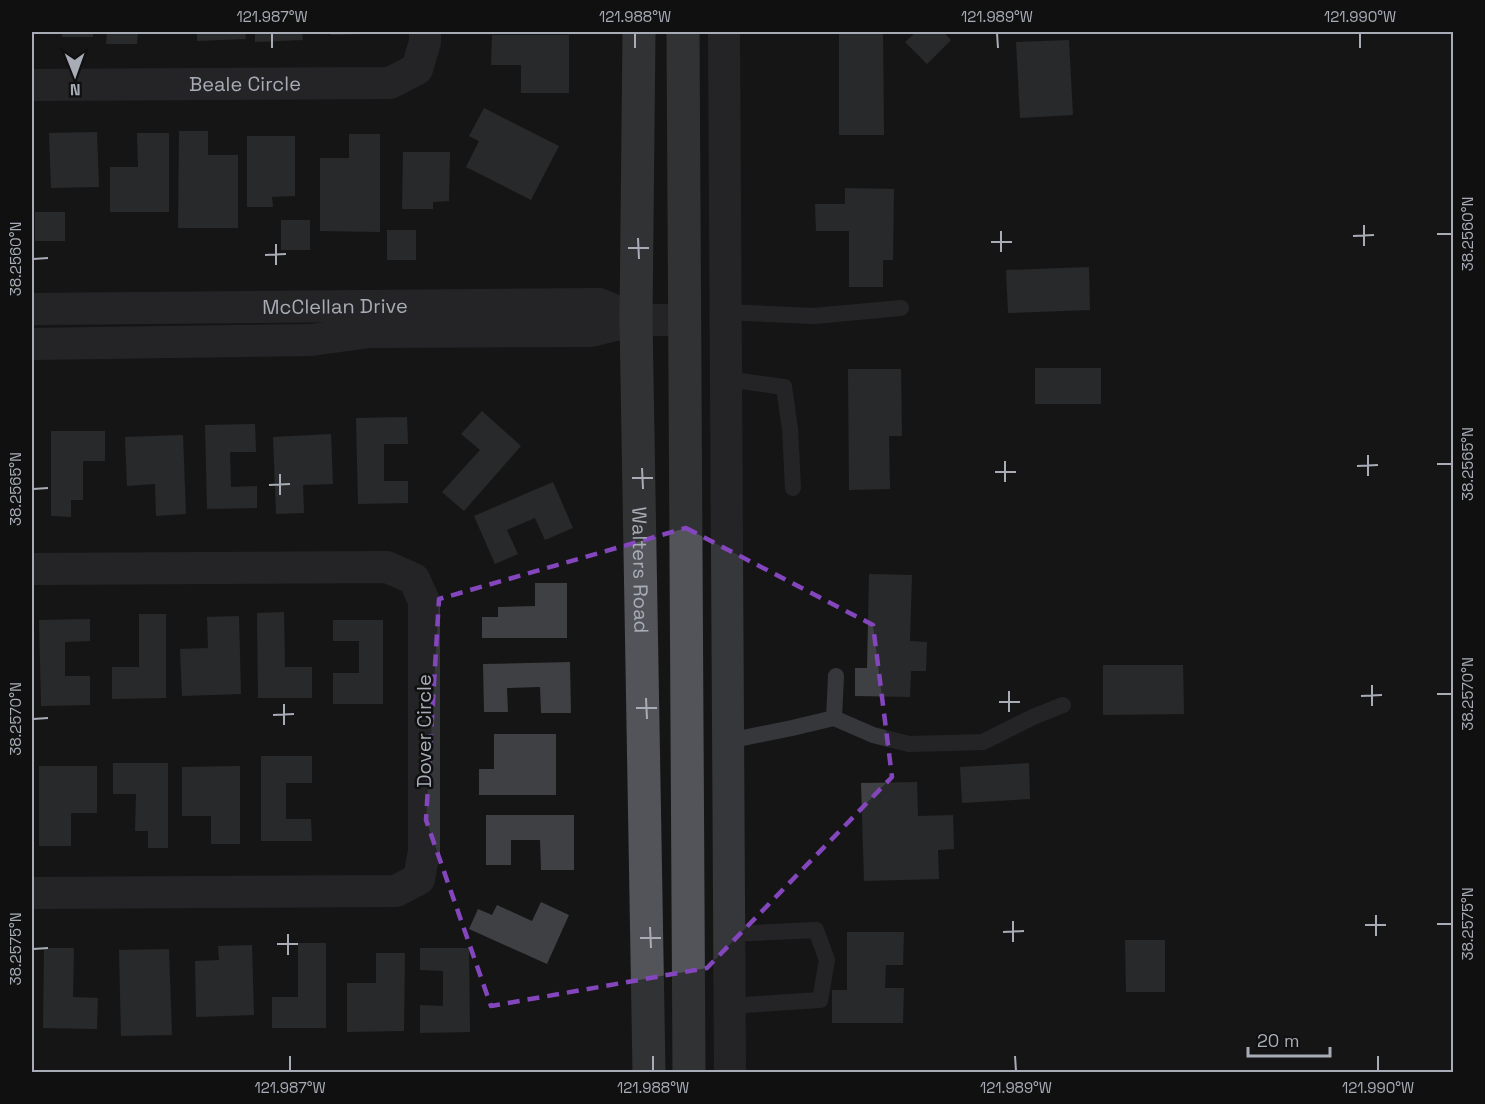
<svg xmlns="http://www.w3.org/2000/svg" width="1485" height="1104" font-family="'Space Grotesk',sans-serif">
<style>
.building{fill:#3f4043}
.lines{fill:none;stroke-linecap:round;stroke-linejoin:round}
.lane{stroke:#36373b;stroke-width:16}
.street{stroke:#36373b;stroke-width:32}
.primary{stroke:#52545a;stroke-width:33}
.marked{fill:none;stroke:#8446bd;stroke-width:4.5;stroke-dasharray:12 8;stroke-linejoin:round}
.ticks{fill:none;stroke:#a7acb6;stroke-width:2}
.labels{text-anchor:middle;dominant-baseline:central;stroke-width:5;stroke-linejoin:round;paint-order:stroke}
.street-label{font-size:20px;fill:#a7acb6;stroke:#101011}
.neatline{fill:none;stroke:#a7acb6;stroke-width:2}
.ticks-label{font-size:15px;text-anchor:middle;fill:#a7acb6}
</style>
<rect width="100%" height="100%" fill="#151516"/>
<!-- building -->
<g class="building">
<rect x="62" y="32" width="31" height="5"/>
<path d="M107,32H138L137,44H106Z"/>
<path d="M197,32H245L246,39L197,41Z"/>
<path d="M255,32H302L303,40L255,42Z"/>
<path d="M331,32H362V34L331,35Z"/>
<path d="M839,32H883L884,135H839Z"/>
<path d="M916,32H943L951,40L927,64L905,42Z"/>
<path d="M492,35H569V93H521V65H491Z"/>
<path d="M1069,40L1073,115L1020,118L1016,42Z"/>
<path d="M484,108L559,146L531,200L466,167L479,141L469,136Z"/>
<path d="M179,131H208V155H238V228H178Z"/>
<path d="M97,132L99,187L51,188L49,133Z"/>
<path d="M137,133H169V212H110V167H138Z"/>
<path d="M349,134H380V232L320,231V158H349Z"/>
<path d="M247,136H295V196L272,197L273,207H247Z"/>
<path d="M403,152H450L449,201L433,202V209H402Z"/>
<path d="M845,188L894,189L893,260H883V287H849V231H816L815,204H845Z"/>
<rect x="35" y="212" width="30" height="29"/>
<rect x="281" y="220" width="29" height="30"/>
<rect x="387" y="230" width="29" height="30"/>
<path d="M1089,267L1090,310L1008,313L1006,270Z"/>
<rect x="1035" y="368" width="66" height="36"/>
<path d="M848,369H901L902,436H889L890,489L849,490Z"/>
<path d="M482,411L521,446L464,511L442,492L480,450L461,434Z"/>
<path d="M407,417L408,444H384V481H408V503L358,504L356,418Z"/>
<path d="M255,424L256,452H230L231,487L257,486V508L207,509L205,425Z"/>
<path d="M51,431H105V461H83V500H71V517L51,516Z"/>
<path d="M331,434L333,484L303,485L304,513L276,514L273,437Z"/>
<path d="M183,435L186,514L156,516L155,484L127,486L125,437Z"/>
<path d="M553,482L573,528L545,540L535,518L507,530L518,554L495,564L474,516Z"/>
<path d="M869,574L912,575L910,641L927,642L926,671H911L910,697L855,696V668H867Z"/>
<path d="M535,583H567V638H482V617H498V607L535,606Z"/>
<path d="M284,612L285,667H312V698H258L257,613Z"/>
<path d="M139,614H166V698L112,699V667H139Z"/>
<path d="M239,616L241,694L182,696L180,649L208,648L207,617Z"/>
<path d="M90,619V641L65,642V676H90V705L41,706L39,620Z"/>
<path d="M333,620H383V704H333V673H359V641H333Z"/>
<path d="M570,662L571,713H541L540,687L507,688L508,712H484L483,664Z"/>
<path d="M1103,665H1183L1184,714L1103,715Z"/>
<path d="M494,734H556V795H479V769H494Z"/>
<path d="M261,756H312V783H286V819H311L312,841H261Z"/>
<path d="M113,763H168V848H148V831H135L136,794H113Z"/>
<path d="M1029,763L1030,799L962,803L960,767Z"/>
<path d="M39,766H97V813H71V846H39Z"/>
<path d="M240,766V844H211V816H182V767Z"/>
<path d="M917,782L918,816L953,815L954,849L938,850L939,879L864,881L861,783Z"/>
<path d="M486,815H574V870H541L540,840H511V865H486Z"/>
<path d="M541,902L569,915L547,964L469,929L478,909L492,915L497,905L532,921Z"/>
<path d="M847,932H904L903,965H886L885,988H904L903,1023H832V990H847Z"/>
<path d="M1125,940H1165V992H1126Z"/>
<path d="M298,943H326V1028H272V997H298Z"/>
<path d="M252,945L254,1015L196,1017L195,961L219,960L218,946Z"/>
<path d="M44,948H74L73,997L98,998L97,1029L43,1028Z"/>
<path d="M420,948H469L470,1032L420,1033V1005L443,1006V971L420,970Z"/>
<path d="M169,949L172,1035L121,1036L119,950Z"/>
<path d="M376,953H405L404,1031L347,1032V983H376Z"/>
</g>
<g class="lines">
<!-- lane -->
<g class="lane">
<path d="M726,312L814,316L901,308"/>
<path d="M726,379L784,387L790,429L793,488"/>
<path d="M834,718L873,735L909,744L983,742L1033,717L1063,705"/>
<path d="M728,741L792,728L834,718L836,676"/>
<path d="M729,934L816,930L827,960L820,1000L729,1006"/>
</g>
<!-- street -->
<g class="street">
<path d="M724,32L730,1072"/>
<path id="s1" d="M32,85L390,83L417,69L425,42V32"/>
<path id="s2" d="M32,309L599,304L636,320"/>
<path d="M32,344L311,340L369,332L591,331L636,320H685"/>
<path d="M32,569L387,567L414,579L424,601V851L419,879L396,891L32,893"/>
</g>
<!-- primary -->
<g class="primary">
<path id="s3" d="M639,32L636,320L649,1072"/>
<path d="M683,32L689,1072"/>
</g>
</g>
<!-- marked area -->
<path d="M0 0H1485V1104H0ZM686,528L873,625L892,777L707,968L491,1006L426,820L439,599Z" fill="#151516" fill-opacity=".55" fill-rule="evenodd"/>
<path class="marked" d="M686,528L873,625L892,777L707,968L491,1006L426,820L439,599Z"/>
<!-- ticks -->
<path class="ticks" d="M272,33V48M635,33V48M997,33L998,48M1360,33V48M1364,225V246M1001,231V252M1437,234H1452M1353,236L1374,235M638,238L639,259M991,242H1012M276,244V265M628,248H649M265,255L286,254M33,259L48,258M1368,455V476M1005,461V482M1437,464H1452M1357,466L1378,465M642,468L643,489M995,472H1016M280,474V495M632,478H653M269,485L290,484M33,489L48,488M1372,685V706M1009,691V712M1437,694H1452M1361,696L1382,695M646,698L647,719M999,702H1020M284,704V725M636,708H657M273,715L294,714M33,719L48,718M1376,915V936M1013,921V942M1437,924H1452M1365,925H1386M650,927L651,948M1003,932L1024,931M288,934V955M640,938H661M277,944H298M33,949L48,948M290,1056V1071M653,1056V1071M1015,1056L1016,1071M1378,1056V1071"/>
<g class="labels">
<!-- street labels -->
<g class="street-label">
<text stroke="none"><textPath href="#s1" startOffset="213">Beale Circle</textPath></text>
<text stroke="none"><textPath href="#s2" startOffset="303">McClellan Drive</textPath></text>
<text stroke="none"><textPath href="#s3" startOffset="538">Walters Road</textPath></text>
<text transform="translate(424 731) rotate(-90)">Dover Circle</text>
</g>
</g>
<!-- border -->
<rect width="1485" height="1104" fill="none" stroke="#101011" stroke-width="66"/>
<!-- north arrow -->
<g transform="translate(75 75) rotate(179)" stroke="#101011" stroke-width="4.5" paint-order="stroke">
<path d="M0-4.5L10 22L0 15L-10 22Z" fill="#a7acb6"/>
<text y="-9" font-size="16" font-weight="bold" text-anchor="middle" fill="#a7acb6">N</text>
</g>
<!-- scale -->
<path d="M1248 1047v9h82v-9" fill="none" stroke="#a7acb6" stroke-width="3"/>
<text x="1257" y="1047" font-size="18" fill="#a7acb6" stroke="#101011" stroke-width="4.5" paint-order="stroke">20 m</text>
<rect x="33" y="33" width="1419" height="1038" class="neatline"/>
<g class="ticks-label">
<text x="272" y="22">121.987°W</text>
<text x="635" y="22">121.988°W</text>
<text x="997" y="22">121.989°W</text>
<text x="1360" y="22">121.990°W</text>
<text transform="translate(1468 234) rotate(-90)" y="5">38.2560°N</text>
<text transform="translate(16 259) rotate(-90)" y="5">38.2560°N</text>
<text transform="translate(1468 464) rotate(-90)" y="5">38.2565°N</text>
<text transform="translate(16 489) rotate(-90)" y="5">38.2565°N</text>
<text transform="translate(1468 694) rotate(-90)" y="5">38.2570°N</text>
<text transform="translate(16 719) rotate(-90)" y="5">38.2570°N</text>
<text transform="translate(1468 924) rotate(-90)" y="5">38.2575°N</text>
<text transform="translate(16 949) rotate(-90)" y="5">38.2575°N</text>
<text x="290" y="1093">121.987°W</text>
<text x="653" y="1093">121.988°W</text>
<text x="1016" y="1093">121.989°W</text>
<text x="1378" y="1093">121.990°W</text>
</g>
</svg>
